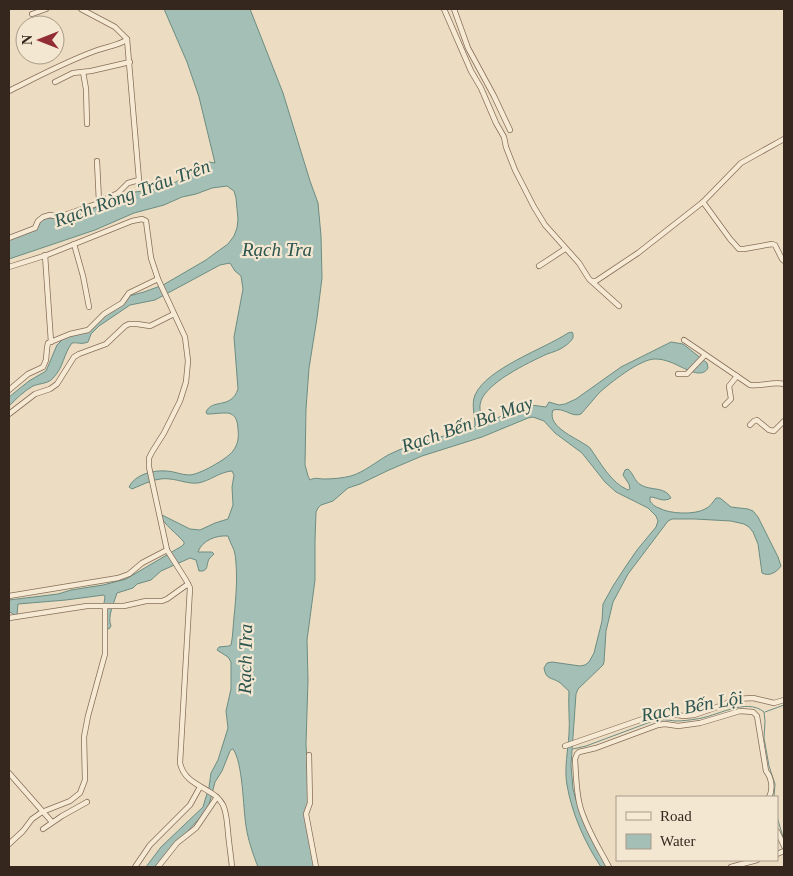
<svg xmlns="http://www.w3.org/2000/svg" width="793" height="876" font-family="Georgia,serif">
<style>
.water{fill:#a4bfb5;stroke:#6c8d82}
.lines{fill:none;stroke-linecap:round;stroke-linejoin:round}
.stream{stroke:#6c8d82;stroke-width:1}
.street-casing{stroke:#866e5a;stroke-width:6}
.street{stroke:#f7ead5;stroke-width:4.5}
.labels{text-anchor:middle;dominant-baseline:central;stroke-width:4.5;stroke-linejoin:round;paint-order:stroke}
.water-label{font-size:19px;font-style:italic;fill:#2d554f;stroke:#f4e7d1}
</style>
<rect width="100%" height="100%" fill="#ecdcc2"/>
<!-- water -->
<path class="water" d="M164,9H250L283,93L310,181L318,203L321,236L322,278L317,318L309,368L306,409L305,465L308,476L310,480C315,477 319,479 324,479C333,479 343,478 351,476C364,472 376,462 388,455C402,448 419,442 435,438C449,434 464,436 475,426C475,415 471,405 475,395C487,368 544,349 568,333L572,332L573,334V338C571,341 568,344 565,346C560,350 553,352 547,354C530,362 482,384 480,405C479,415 484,418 493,420L523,406L531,405L546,407L549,402L559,405L565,404L576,399L621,367L671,342L683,344L707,363L708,368C701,381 680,365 670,362C665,360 660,359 655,359C640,359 610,383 599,393C593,400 587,407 581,414C572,418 564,407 553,410C546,428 580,439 590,448C600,462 611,483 628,490L630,489L629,484L623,475L625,470L628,469C633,473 635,482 641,485C651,491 665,486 671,498C663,503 657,497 650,497V501C652,504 655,507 659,508C669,514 695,515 705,509C710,507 713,502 716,498H720L731,507L748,509L753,511L758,517L778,557L781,566C777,572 769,577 762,573L758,544L753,532L749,527L744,524L731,521L695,519H672L668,521L628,574L613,602L606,631L604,662L603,665L578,689L576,694L571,765L573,789L576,800L608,867H601C585,843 572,814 567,785C564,768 568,751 569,734C570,720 568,706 569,691C566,689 562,684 559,682C551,677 546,680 544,668L547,663L552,662L580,666L585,665L589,662L594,653L602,621L603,604L613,586L626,566L637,550L656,527L658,521L656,516L648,508L616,492L605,482L582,453L555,433L544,421L533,417L528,418L482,437L422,456L389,470L360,484L348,488L333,501L321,505L318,508L316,512L315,540V580L307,640L308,680L306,744L309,801L306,817L315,867H258C253,854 248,840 246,826C243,807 243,763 233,749H232L230,751L222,771L215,782L208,809L155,867H146L161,847L203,807L209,787L211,773L218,760L228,728L226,711L231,689V662L228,657L217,650L219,647L229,646L231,645C233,636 233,626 234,617C236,597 238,575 235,554C234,548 230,543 228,536C217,535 202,540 198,552H212L214,554C212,556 211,557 209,559C206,565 209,572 199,571L196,560L190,558L161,571L151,580L137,584L133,588L117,593C114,603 107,617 111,626L109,629L107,628L106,607L104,603L105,597L104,595L66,600L18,604L17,615L15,616L12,613L9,612V600L58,594L71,590L103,585L126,579L182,546L184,544V542C177,534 164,524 160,516L162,515L190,529L200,530L215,523L228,519L233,505L232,487L234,475L232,471C219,472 210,481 198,483C188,484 180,480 170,479C157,477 144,484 132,489L129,487C135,474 154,470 166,471C174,471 181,475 189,475C199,475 227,459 233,451C238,444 239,438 238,429C237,407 224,414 207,414L206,412C212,398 231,410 238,389L234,337L243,289L241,276L235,271L230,263L220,265L155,300L130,305L99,326L91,334L88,342C79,345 80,342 72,343C64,353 63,368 54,377C49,384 40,383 33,386C24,391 16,399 9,406V397L29,381L46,371L57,345L64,338L89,331L104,316L114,311L129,296L144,292L163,285L206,260L214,254L228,244L234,236L237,228L238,219L236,198L234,191L227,186L212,188L196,194L182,197L164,205L134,213L95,230L9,259V240L37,229L41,220L42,219L48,218L64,219L88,211L126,193L152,190L176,182L209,162L215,163L199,97L187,62Z"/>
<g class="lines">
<!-- stream -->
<g class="stream">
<path d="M765,712L784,705"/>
<path d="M573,749L586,746L653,721C663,719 666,720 676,721C683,721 690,720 696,719C716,717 746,697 764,712L765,721L764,738L769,766L775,784L774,797"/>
<path d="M777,817L784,840"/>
</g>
<defs>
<g id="street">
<path d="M444,9L471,71L481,88L496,123L504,137L506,147L515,170L534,207L545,225L579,263L589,279L619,306"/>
<path d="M454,9L468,48L494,96L510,130"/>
<path d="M32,14L46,9"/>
<path d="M83,72L86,89L87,124"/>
<path d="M55,82L73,73L91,71L130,62"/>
<path d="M9,91C37,77 65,62 95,51C104,47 122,45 127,39"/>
<path d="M97,161L99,202"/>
<path d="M703,202L730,239L739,249H744L772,244L775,245L782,259L784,261"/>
<path d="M9,238L35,228L38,221L43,217L50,215L59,217L82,209L96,204L118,193L128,183L139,180L127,39L115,27L81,9"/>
<path d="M74,244L83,276L89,307"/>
<path d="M45,255L51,342"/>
<path d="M539,266L565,249"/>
<path d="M9,267L47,255L132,221L142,219L146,221L151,258L158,279L185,337L188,361L186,382L180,401L164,433L152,452L149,458V467L167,550L186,580L190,588L180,763C185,787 214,787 223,805C227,814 227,823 228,832C229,844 231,856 232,867"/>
<path d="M592,281H596L638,253L703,202L741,163L784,139"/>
<path d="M684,340L750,385C761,387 773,381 784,384"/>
<path d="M678,374H687L705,355"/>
<path d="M9,390L28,374L43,367L46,360L47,348L48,343L70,334L88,330L104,314L122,303L129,293L158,279"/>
<path d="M725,405L731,399L729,386L737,376"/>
<path d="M9,414L35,394L50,389L57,384L74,357L79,354L106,344L125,326L129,324H137L150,326L174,314"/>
<path d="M750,425L754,421L757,420L769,430L774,431L784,421"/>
<path d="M9,596L118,578L129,574L142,563L167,550"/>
<path d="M9,618L87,606H124L146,601H162L167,599L188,584"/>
<path d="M565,746L660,713H668L683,716L694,715L723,705L736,699L753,698L774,703L784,700"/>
<path d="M309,755L310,803L306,814L316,867"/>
<path d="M9,773L52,822"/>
<path d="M43,829L62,816L87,802"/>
<path d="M777,831L784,846"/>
<path d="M9,844L23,831L32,819L42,812L70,801L80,793L85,780L84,737L88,716L105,654V606"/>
<path d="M777,854L784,851"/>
<path d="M135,867L150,845L190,805L200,787"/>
<path d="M158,867L177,843L196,828L217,797"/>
<path d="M609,867C599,848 586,828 580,806C576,791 576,774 575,759L577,754L579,752L596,748L658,725L665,724L678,726L700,723L740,711L753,712L757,716L766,771C772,778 773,790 769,797"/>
<path d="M731,867L757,860"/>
</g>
</defs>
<!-- street casing -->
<use href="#street" class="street-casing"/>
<!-- street -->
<use href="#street" class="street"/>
</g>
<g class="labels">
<!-- water labels -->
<g class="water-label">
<text transform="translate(132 193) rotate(-20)">Rạch Ròng Trâu Trên</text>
<text x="277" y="249">Rạch Tra</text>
<text transform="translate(467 424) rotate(-19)">Rạch Bến Bà May</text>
<text transform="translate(245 659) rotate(-89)">Rạch Tra</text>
<text transform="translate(692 706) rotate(-10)">Rạch Bến Lội</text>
</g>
</g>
<!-- border -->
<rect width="793" height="876" fill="none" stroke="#36271e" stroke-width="20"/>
<!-- legend -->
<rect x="616" y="796" width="162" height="65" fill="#f4e7d1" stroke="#a89a89"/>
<rect x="626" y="812" width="25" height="8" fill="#f7ead5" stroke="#a89a89"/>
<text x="660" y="821" font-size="15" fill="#36271e">Road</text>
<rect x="626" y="834" width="25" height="15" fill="#a4bfb5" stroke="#a89a89"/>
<text x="660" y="846" font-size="15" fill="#36271e">Water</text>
<!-- north arrow -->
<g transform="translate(40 40) rotate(270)"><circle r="24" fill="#f4e7d1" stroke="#a89a89"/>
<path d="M0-4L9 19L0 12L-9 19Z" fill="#922c35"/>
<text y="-8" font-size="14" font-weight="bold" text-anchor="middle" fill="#36271e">N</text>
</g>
</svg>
